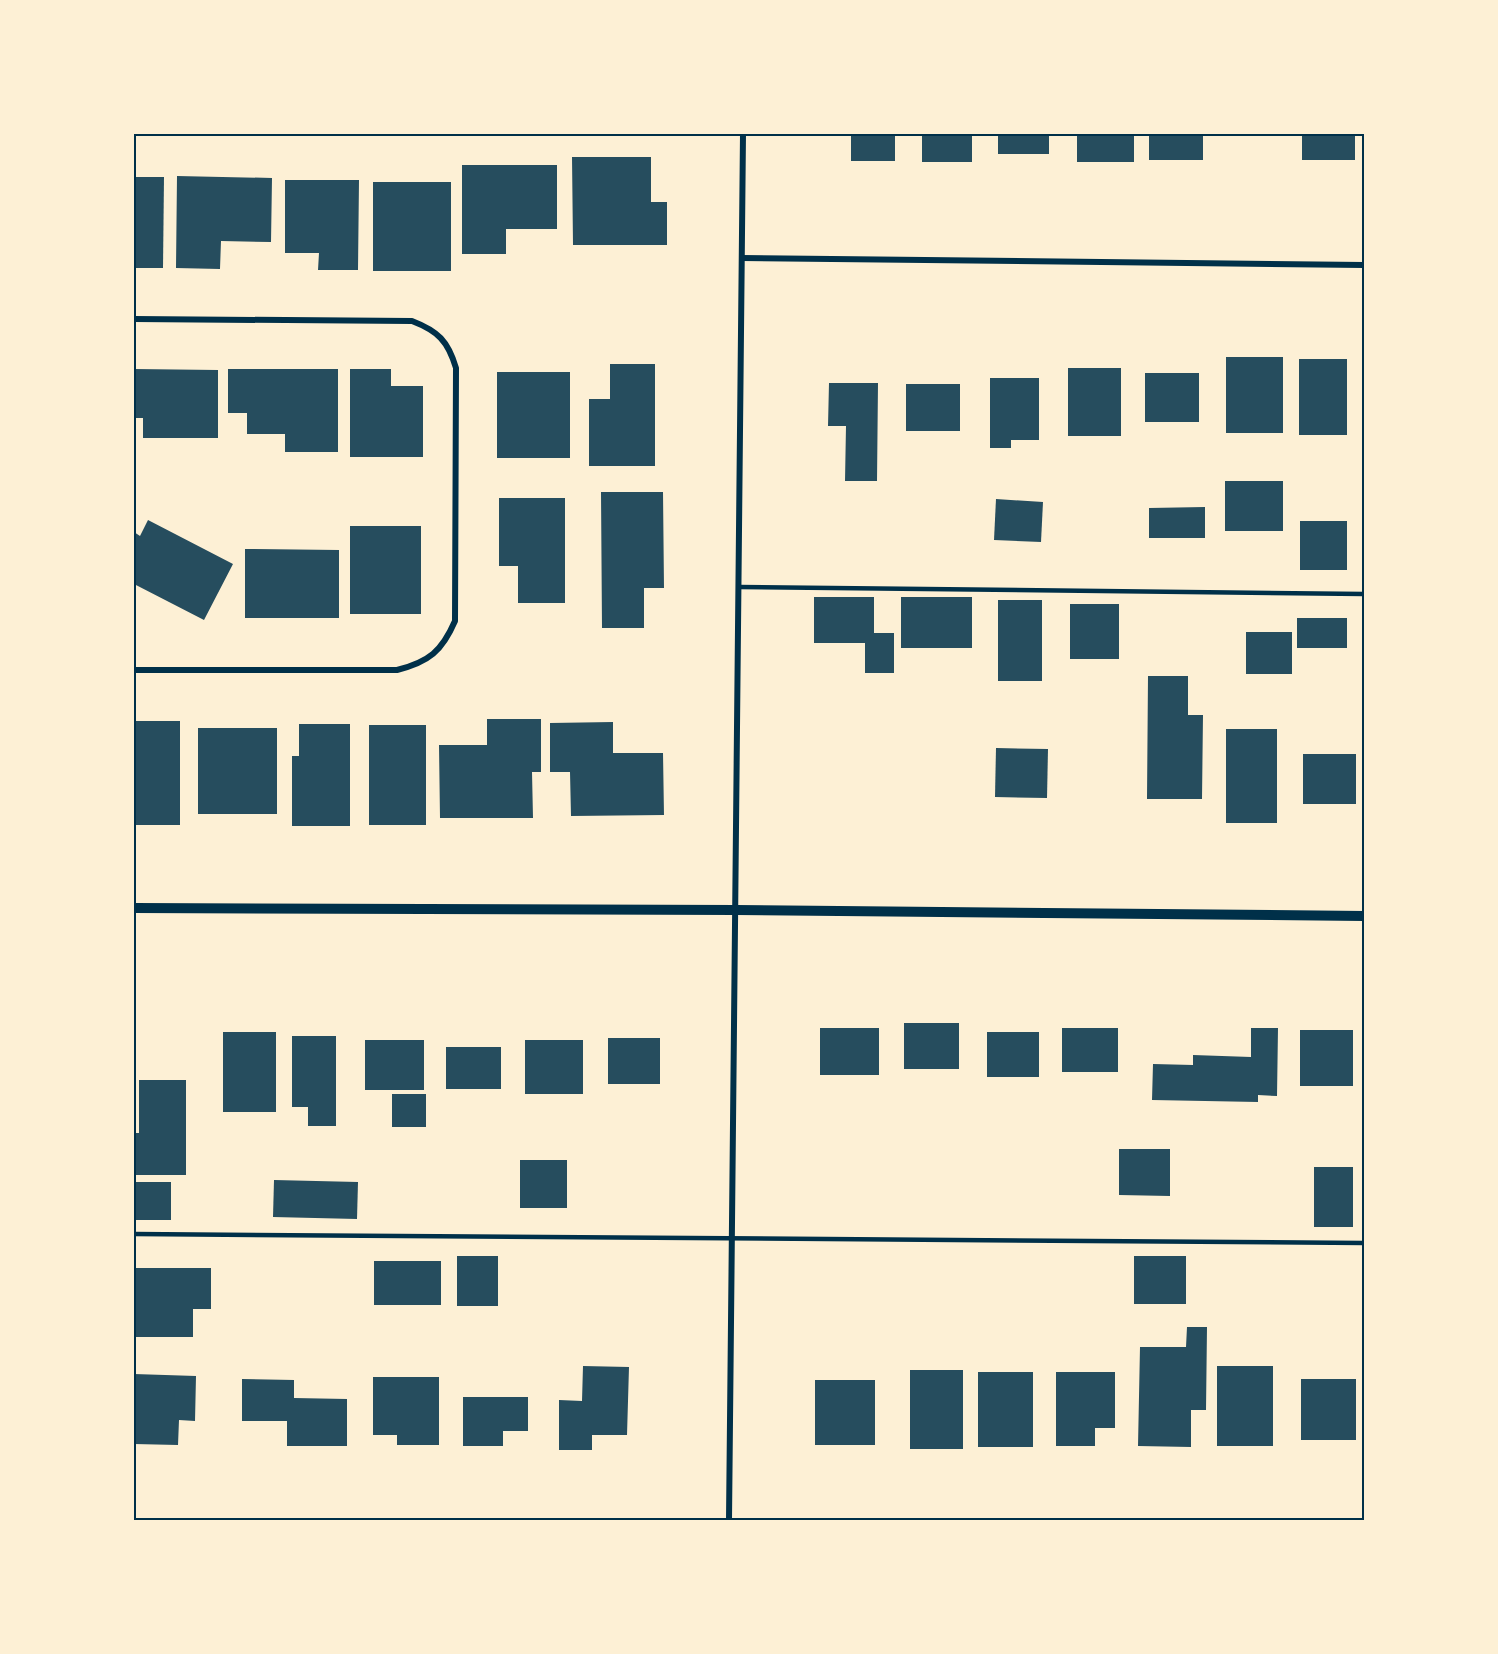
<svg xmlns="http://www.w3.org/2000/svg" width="1498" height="1654" font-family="'Exo 2',sans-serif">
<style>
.building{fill:#264d5e}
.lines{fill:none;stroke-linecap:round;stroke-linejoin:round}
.service{stroke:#003049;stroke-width:4.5}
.minor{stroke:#003049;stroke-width:6}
.tertiary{stroke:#003049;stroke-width:10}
.neatline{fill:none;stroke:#003049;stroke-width:2}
</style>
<rect width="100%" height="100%" fill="#fdf0d5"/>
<!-- building -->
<g class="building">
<rect x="851" y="134" width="44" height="27"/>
<rect x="922" y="134" width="50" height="28"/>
<rect x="998" y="134" width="51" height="20"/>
<rect x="1077" y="134" width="57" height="28"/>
<rect x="1149" y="134" width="54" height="26"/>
<rect x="1302" y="134" width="53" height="26"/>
<path d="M572,157H651V202H667V245H573Z"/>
<path d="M462,165H557V229H506V254H462Z"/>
<path d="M177,176L272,178L271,242L221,241L220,269L176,268Z"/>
<path d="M134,177H164L163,268H134Z"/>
<path d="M285,180H359L358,270H318L319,253H285Z"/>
<rect x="373" y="182" width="78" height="89"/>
<rect x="1226" y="357" width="57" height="76"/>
<rect x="1299" y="359" width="48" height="76"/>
<path d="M610,364H655V466H589V399H610Z"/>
<rect x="1068" y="368" width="53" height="68"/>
<path d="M134,369L218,370V438H143V418H134Z"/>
<path d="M228,369H338V452H285V434H247V413H228Z"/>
<path d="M350,369H391V386H423V457H350Z"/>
<rect x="497" y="372" width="73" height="86"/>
<rect x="1145" y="373" width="54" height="49"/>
<path d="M990,378H1039V440H1011V448H990Z"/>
<path d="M829,383H878L877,481H845L846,426H828Z"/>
<rect x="906" y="384" width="54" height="47"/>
<rect x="1225" y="481" width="58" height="50"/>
<path d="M601,492H663L664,588H644V628H602Z"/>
<path d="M499,498H565V603H518V566H499Z"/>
<path d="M996,499L1043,502L1041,542L994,540Z"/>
<path d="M1205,507V538H1149V508Z"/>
<path d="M148,520L233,564L204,620L134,584V532L140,536Z"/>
<rect x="1300" y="521" width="47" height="49"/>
<rect x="350" y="526" width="71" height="88"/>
<path d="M245,549L339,550V618H245Z"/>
<path d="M814,597H874V633H894V673H865V643H814Z"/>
<rect x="901" y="597" width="71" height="51"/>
<rect x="998" y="600" width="44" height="81"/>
<rect x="1070" y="604" width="49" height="55"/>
<rect x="1297" y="618" width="50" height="30"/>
<rect x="1246" y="632" width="46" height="42"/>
<path d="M1148,676H1188V715H1203L1202,799H1147Z"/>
<path d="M487,719H541V772H532L533,818H440L439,745H487Z"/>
<rect x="134" y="721" width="46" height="104"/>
<path d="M613,722V753H663L664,815L571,816L570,772H550V723Z"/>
<path d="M299,724H350V826H292V756H299Z"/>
<rect x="369" y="725" width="57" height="100"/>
<rect x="198" y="728" width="79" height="86"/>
<rect x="1226" y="729" width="51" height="94"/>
<path d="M996,748L1048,749L1047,798L995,797Z"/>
<rect x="1303" y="754" width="53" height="50"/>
<rect x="904" y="1023" width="55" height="46"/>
<rect x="820" y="1028" width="59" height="47"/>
<rect x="1062" y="1028" width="56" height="44"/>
<path d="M1251,1028H1278L1277,1096L1258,1095V1102L1152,1100L1153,1064L1193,1065V1055L1251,1057Z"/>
<rect x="1300" y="1030" width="53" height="56"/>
<rect x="223" y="1032" width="53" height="80"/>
<rect x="987" y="1032" width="52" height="45"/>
<path d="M292,1036H336V1126H308V1107H292Z"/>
<rect x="608" y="1038" width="52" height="46"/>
<rect x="365" y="1040" width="59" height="50"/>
<rect x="525" y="1040" width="58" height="54"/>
<rect x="446" y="1047" width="55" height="42"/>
<path d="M139,1080H186V1175H134V1133H139Z"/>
<rect x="392" y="1094" width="34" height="33"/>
<path d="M1119,1149H1170V1196L1119,1195Z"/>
<rect x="520" y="1160" width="47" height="48"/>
<rect x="1314" y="1167" width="39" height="60"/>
<path d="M274,1180L358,1182L357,1219L273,1217Z"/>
<rect x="134" y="1182" width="37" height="38"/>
<rect x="457" y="1256" width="41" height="50"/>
<rect x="1134" y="1256" width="52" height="48"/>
<rect x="374" y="1261" width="67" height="44"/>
<path d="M134,1268H211V1309H193V1337H134Z"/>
<path d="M1187,1327H1207L1206,1410H1191V1447L1138,1446L1140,1347H1186Z"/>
<path d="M583,1366L629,1367L627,1435H592V1450H559V1400L582,1401Z"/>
<rect x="1217" y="1366" width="56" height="80"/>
<rect x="910" y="1370" width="53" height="79"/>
<rect x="978" y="1372" width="55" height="75"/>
<path d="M1056,1372H1115V1428H1095V1446H1056Z"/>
<path d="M134,1374L196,1376L195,1421L179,1420L178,1445L134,1444Z"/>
<path d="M373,1377H439V1445H397V1435H373Z"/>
<path d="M242,1379L294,1380V1398L347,1399V1446H287V1421H242Z"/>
<rect x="1301" y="1379" width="55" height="61"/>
<rect x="815" y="1380" width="60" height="65"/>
<path d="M463,1397H528V1431H503V1446H463Z"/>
</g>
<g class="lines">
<!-- service -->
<g class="service">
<path d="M739,587L1364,594"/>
<path d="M134,1234L1364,1243"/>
</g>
<!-- minor -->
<g class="minor">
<path d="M742,258L1364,265"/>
<path d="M134,319L412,321C438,331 448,341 456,368L455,621C442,651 429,662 397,670H134"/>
<path d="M729,1520L743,134"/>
</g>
<!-- tertiary -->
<path class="tertiary" d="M134,908L736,910L1364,916"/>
</g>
<!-- border -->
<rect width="1498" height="1654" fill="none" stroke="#fdf0d5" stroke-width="270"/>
<rect x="135" y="135" width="1228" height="1384" class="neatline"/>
</svg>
